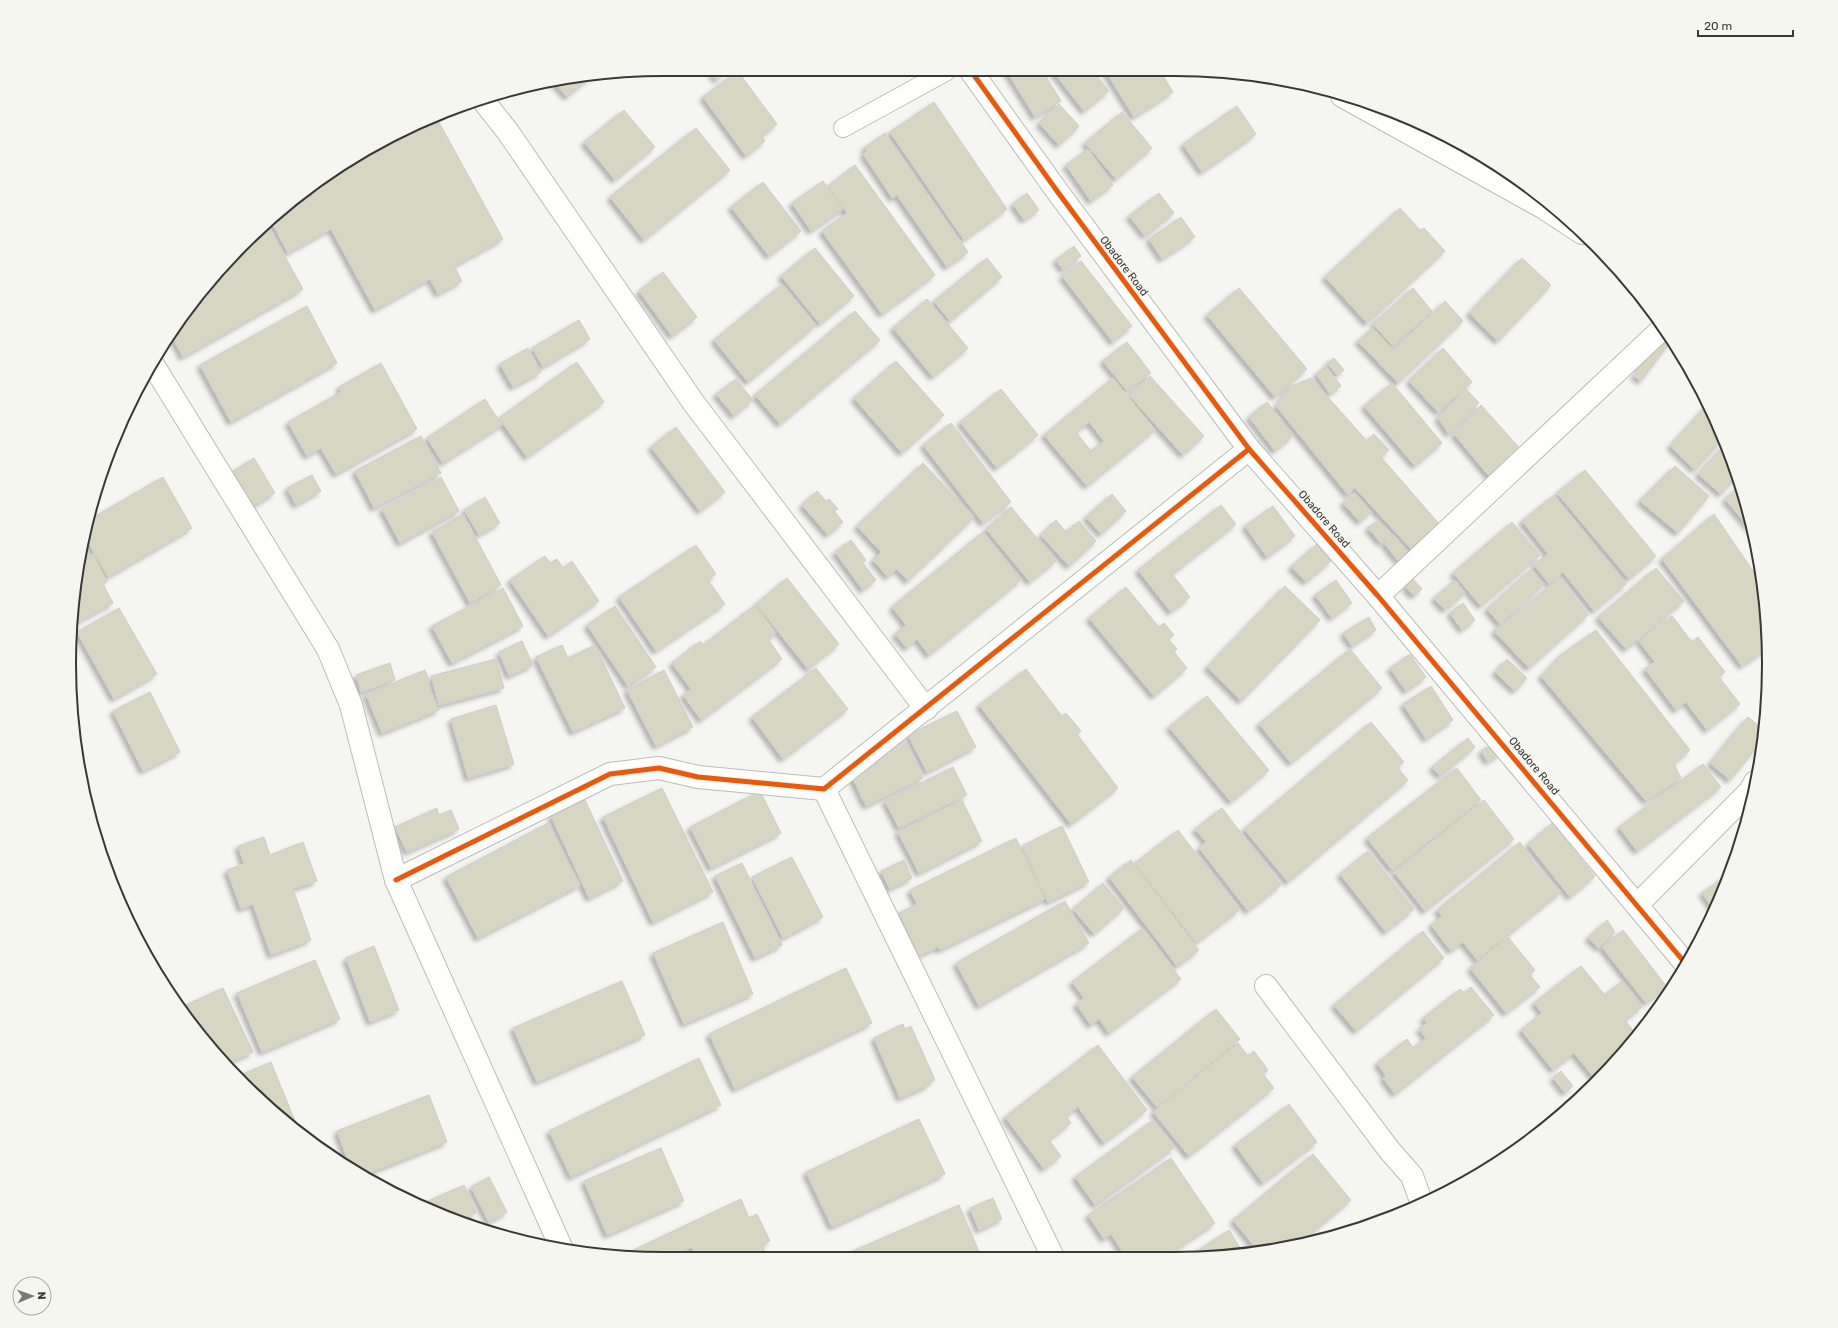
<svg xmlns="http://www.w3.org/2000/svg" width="1838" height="1328" font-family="Rubik,sans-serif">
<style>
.building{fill:#d6d7c2;stroke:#cdcdcb;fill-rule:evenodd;filter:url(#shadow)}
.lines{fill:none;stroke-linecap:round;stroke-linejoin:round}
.service-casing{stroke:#bcbcba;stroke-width:20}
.minor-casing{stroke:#bcbcba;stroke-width:24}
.service{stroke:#fefefd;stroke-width:18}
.minor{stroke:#fefefd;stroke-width:22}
.cycleway-casing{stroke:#f6f6f1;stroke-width:8}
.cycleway{stroke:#e8590c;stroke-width:5}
.labels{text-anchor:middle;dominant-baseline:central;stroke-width:3.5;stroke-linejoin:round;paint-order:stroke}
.street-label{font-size:11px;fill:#383836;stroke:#f6f6f1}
.rim{fill:none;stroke:#383836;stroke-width:2}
</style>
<defs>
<filter id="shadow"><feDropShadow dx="-3.5" dy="3.5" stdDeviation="2" flood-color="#0004"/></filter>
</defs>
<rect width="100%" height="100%" fill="#f5f5f2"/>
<!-- building -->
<g class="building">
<path d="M1159,69L1173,92L1134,117L1105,70Z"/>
<path d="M1006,70H1042L1061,101L1035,117Z"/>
<path d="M1052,70H1092L1109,91L1084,111Z"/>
<path d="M711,73H725L717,80Z"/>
<path d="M735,73H739L777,124L762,136L765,141L746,156L703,97Z"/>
<path d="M586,74H594L567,97L553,81Z"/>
<path d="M934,102L1007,209L964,240L890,132Z"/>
<path d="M1059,104L1079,126L1059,145L1039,123Z"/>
<path d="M1237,106L1256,134L1202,172L1183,144Z"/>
<path d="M624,110L655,147L615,180L584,142Z"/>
<path d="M1122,112L1152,148L1116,179L1085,143Z"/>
<path d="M435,115L503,239L454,266L462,281L438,294L430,279L375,310L331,229L288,253L270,219L313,196L309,188L334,169Z"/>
<path d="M696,128L730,170L644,240L610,197Z"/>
<path d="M885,133L968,252L947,267L897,195L893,199L863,154L867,151L864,148Z"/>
<path d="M1088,149L1113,185L1091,201L1066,165Z"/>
<path d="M855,165L935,275L882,314L822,231L847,213L828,186Z"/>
<path d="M823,181L843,209L811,231L792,203Z"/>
<path d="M763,182L801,231L769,256L731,207Z"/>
<path d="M1027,193L1039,210L1024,220L1013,204Z"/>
<path d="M1159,193L1174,213L1145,236L1129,216Z"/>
<path d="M1400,208L1420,230L1424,228L1445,251L1367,323L1325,277Z"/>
<path d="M1181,217L1195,237L1162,259L1149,239Z"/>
<path d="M266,222L303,289L183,357L170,333L217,272Z"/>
<path d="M1074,246L1081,256L1063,270L1056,260Z"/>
<path d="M815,248L854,296L820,324L781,276Z"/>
<path d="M987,258L1002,277L950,321L934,301Z"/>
<path d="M1522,258L1551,285L1498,341L1469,313Z"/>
<path d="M1081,261L1132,326L1113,342L1062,276Z"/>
<path d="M663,272L697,317L672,336L639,291Z"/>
<path d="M782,284L816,325L748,382L714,340Z"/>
<path d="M1239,288L1307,369L1275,397L1207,315Z"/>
<path d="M1413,288L1432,311L1393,346L1373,324Z"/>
<path d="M927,299L968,348L933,377L893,328Z"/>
<path d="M1445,301L1463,321L1398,383L1358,341L1373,328L1393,350Z"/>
<path d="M307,306L337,363L231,422L200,365Z"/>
<path d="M855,311L880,340L780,424L755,395Z"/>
<path d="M579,320L590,339L543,367L532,348Z"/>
<path d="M1664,334L1671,341L1641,381L1634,376Z"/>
<path d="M1127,342L1151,373L1127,391L1103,361Z"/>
<path d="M528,348L541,372L513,387L500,364Z"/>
<path d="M1443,348L1472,382L1438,412L1409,381Z"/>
<path d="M1334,358L1344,370L1337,375L1327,363Z"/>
<path d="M896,361L944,415L902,453L854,398Z"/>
<path d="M577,362L604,402L527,457L499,418Z"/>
<path d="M381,363L417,429L336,474L321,448L307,456L288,422L341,392L339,387Z"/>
<path d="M1326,366L1341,386L1330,394L1316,374Z"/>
<path d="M1150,376L1204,436L1183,455L1129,395Z"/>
<path d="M1113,378L1155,430L1087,486L1044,435ZM1089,422L1104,441L1091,451L1076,432Z"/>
<path d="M1311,378L1367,441L1374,434L1389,450L1381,457L1441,526L1413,551L1355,488L1348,495L1276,406L1290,387Z"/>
<path d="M736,379L753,400L734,416L716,394Z"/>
<path d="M1392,383L1442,443L1415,466L1364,406Z"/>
<path d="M1465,388L1479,403L1449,434L1438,418Z"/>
<path d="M1001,389L1038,435L997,468L960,422Z"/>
<path d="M485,399L502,425L443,463L427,438Z"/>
<path d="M1267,402L1293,436L1275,451L1249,417Z"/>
<path d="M1481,405L1525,454L1494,482L1454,434Z"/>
<path d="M1707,405L1722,440L1695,470L1670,446Z"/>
<path d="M951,423L1011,502L983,523L923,445Z"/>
<path d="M676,427L725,492L700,511L651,447Z"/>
<path d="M421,436L441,473L374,508L355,471Z"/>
<path d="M1725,445L1738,475L1721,494L1698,474Z"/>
<path d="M254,458L275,493L250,508L230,473Z"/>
<path d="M923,463L974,517L908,581L897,569L888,577L873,560L881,552L857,526Z"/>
<path d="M1675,466L1709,496L1678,533L1640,501Z"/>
<path d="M1585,470L1656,556L1629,579L1557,493Z"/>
<path d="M312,475L321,491L296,505L287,488Z"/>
<path d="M163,477L192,528L108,577L84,535L87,521Z"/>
<path d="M441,477L459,511L400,543L382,509Z"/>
<path d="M1740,486L1751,530L1725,499Z"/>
<path d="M817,491L826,501L829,499L838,509L834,511L843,522L828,535L802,505Z"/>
<path d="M1355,493L1371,512L1360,522L1343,503Z"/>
<path d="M1112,494L1126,511L1101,534L1086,517Z"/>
<path d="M1554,495L1626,584L1594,611L1563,572L1549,584L1534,565L1548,554L1522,521Z"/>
<path d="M485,497L500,523L479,535L464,510Z"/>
<path d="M1221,505L1236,524L1172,574L1190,597L1171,612L1138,570Z"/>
<path d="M1273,506L1295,536L1267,557L1245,526Z"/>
<path d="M1011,507L1056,561L1030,582L986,529Z"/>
<path d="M463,514L501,585L470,603L432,532Z"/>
<path d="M1714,514L1764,587L1766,649L1742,666L1662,559Z"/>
<path d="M1056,520L1066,532L1079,521L1096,541L1069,566L1041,535Z"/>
<path d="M1378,520L1391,534L1381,543L1368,528Z"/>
<path d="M1512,522L1540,555L1481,606L1453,573Z"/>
<path d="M983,532L1021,580L929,655L917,639L907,648L895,634L906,625L892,607Z"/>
<path d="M1394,535L1409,553L1399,562L1384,543Z"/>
<path d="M851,540L866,560L863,563L876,580L863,590L835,552Z"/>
<path d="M1317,544L1331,561L1306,582L1291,567Z"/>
<path d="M82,545L89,557L93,554L107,582L103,584L113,603L76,623L72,615L74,586Z"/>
<path d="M696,545L716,574L708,580L725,604L656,651L619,597Z"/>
<path d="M545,556L550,563L557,559L563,568L572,561L599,601L548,636L510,580Z"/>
<path d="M1656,568L1684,601L1626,649L1598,617Z"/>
<path d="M1531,569L1544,584L1500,624L1487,609Z"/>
<path d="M787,578L839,644L808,669L756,604Z"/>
<path d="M1560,578L1588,615L1529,668L1494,631Z"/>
<path d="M1413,579L1422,589L1414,596L1405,587Z"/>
<path d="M1336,580L1352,603L1332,618L1315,595Z"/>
<path d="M1455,580L1465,593L1445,610L1434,598Z"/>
<path d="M1285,586L1320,620L1241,701L1207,667Z"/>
<path d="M1126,587L1159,627L1164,623L1174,635L1168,639L1177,649L1174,652L1187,668L1154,696L1089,618Z"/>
<path d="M503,588L523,626L452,663L432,626Z"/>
<path d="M1463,603L1475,620L1462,630L1450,613Z"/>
<path d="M755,605L776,633L768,639L782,659L701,720L683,695L691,689L672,663L700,641L703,645Z"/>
<path d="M615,606L656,667L628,686L587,625Z"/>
<path d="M119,608L157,674L114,699L77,632Z"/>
<path d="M1672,616L1692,642L1698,637L1725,672L1719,677L1740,704L1707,730L1686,702L1676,710L1645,669L1655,662L1639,641Z"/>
<path d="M1369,617L1376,630L1352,646L1343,633Z"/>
<path d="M1596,630L1690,750L1674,764L1681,778L1646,801L1541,676L1561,655Z"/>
<path d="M522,641L533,665L509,676L499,652Z"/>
<path d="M562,645L568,658L595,645L625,708L573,732L536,657Z"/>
<path d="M1350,649L1382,688L1291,763L1259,724Z"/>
<path d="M1410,654L1426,677L1406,691L1390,668Z"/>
<path d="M496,659L504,688L439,705L431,676Z"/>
<path d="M1507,659L1527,678L1515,691L1495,672Z"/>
<path d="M390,663L395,680L361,692L356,675Z"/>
<path d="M816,668L848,709L783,759L752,717Z"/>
<path d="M1026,669L1062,716L1066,713L1081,731L1077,734L1118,788L1071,824L979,705Z"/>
<path d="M425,670L430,682L427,683L439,710L382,733L366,694Z"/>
<path d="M664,670L693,727L656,746L627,690Z"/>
<path d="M1431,686L1453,720L1426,739L1403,704Z"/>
<path d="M150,692L180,752L143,771L113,711Z"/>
<path d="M1207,696L1269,770L1231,802L1169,727Z"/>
<path d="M496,705L514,764L468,778L451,719Z"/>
<path d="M957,711L976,747L927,772L908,735Z"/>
<path d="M1748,717L1763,729L1761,742L1730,780L1710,763Z"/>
<path d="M1371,722L1404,762L1397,767L1408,780L1288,882L1244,829Z"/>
<path d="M1468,738L1475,747L1440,776L1432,767Z"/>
<path d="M905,741L923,778L866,806L852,777L877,764L875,761L887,755L886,751Z"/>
<path d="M1495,742L1502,752L1488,762L1481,751Z"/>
<path d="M1703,764L1721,787L1637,851L1619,827Z"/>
<path d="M953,767L967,795L899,828L885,801Z"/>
<path d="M1457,768L1481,800L1392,870L1367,838Z"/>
<path d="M662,788L713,892L653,922L603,817Z"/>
<path d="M760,791L781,833L711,868L690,827Z"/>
<path d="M585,800L623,881L589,898L551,816Z"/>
<path d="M962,800L982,841L919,873L898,832Z"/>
<path d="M1484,800L1514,839L1425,911L1394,872Z"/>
<path d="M437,808L439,815L451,810L459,829L407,852L395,827Z"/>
<path d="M1222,808L1281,885L1248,911L1199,848L1206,842L1195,829Z"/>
<path d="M548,823L580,885L478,938L446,877Z"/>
<path d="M1552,823L1595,876L1570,897L1528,844Z"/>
<path d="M1062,826L1089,882L1048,902L1022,846Z"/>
<path d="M1178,830L1239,910L1196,943L1135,863Z"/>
<path d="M264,837L270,855L303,842L317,881L293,889L311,940L271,955L253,904L241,909L227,870L244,864L238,846Z"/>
<path d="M1016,838L1045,899L940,950L938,947L919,956L899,913L917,904L910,890Z"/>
<path d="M1520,842L1534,864L1561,892L1477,960L1463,942L1451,951L1431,925L1442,916L1437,910Z"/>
<path d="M1368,851L1414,909L1386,932L1340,874Z"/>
<path d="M792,857L823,917L783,938L752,877Z"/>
<path d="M904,860L912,878L890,889L881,871Z"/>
<path d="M1131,860L1199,950L1177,966L1109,877Z"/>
<path d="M742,863L782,945L755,958L715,876Z"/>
<path d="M1727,875L1714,910L1702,893Z"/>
<path d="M1103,883L1124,908L1094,934L1073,909Z"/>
<path d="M1065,901L1089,943L979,1006L956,963Z"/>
<path d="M1607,920L1615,932L1599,948L1588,938Z"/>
<path d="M723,922L753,994L684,1024L653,953Z"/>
<path d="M136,925L151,964L130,927Z"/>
<path d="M1143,928L1181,979L1109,1033L1099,1019L1091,1025L1076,1004L1084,998L1072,982Z"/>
<path d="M1623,930L1667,987L1646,1003L1602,947Z"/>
<path d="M1423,931L1444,958L1356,1031L1334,1005Z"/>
<path d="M1508,937L1535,970L1530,975L1540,987L1506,1013L1470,968Z"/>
<path d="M374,946L399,1010L370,1022L346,958Z"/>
<path d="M315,960L340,1019L262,1052L237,993Z"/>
<path d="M1581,966L1605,995L1622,981L1642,1007L1625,1020L1637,1036L1596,1080L1574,1053L1553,1070L1521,1030L1542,1013L1534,1003Z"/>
<path d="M846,968L872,1023L735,1089L709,1034Z"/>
<path d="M622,981L645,1035L537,1082L513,1028Z"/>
<path d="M1471,987L1494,1015L1395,1094L1383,1078L1386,1076L1377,1063L1407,1039L1413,1048L1426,1038L1419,1029L1427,1023L1423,1018L1460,989L1464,993Z"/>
<path d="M223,988L253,1052L225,1064L217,1056L185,1015L181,1007Z"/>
<path d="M1216,1009L1240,1039L1157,1107L1132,1077Z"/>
<path d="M903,1024L905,1029L911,1026L935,1080L928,1083L929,1085L900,1098L874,1038Z"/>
<path d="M1238,1043L1248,1056L1254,1051L1268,1070L1263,1074L1274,1088L1189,1156L1153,1112Z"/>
<path d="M1098,1045L1147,1110L1104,1143L1078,1107L1066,1116L1071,1123L1049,1140L1061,1156L1044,1169L1005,1117Z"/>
<path d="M699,1058L721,1105L571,1177L549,1131Z"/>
<path d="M271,1062L297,1126L293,1128L238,1076Z"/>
<path d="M1561,1071L1573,1086L1565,1093L1553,1078Z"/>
<path d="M429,1095L447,1142L364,1175L350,1166L337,1131Z"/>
<path d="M1289,1104L1317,1142L1263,1183L1235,1145Z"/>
<path d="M919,1119L945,1174L832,1227L806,1172Z"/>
<path d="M1153,1120L1174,1148L1095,1205L1075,1177Z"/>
<path d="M661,1148L684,1201L607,1235L584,1181Z"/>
<path d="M1313,1154L1351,1200L1297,1245L1259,1252L1233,1220Z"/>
<path d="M1171,1158L1215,1223L1169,1254L1117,1255L1122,1251L1111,1234L1104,1239L1088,1215Z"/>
<path d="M489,1177L507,1212L489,1222L471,1187Z"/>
<path d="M464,1185L476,1213L466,1218L468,1223L419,1205Z"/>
<path d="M993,1198L1002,1219L979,1230L970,1208Z"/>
<path d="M741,1199L749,1218L757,1214L770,1241L762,1245L767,1257H687L695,1254L692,1247L670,1256V1257H624L623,1255Z"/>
<path d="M959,1205L981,1256H841Z"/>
<path d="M1368,1218L1373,1224L1353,1230Z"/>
<path d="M1229,1230L1244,1254H1199L1197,1251Z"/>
</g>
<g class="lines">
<defs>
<path id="service" d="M843,128L947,71"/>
<g id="minor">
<path d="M971,71L1057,191L1249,449L1378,596L1685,963"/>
<path d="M1342,96L1544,208L1582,233"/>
<path d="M482,99L508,132L693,402L926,709"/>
<path d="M152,363L328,649L351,705L396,880L561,1247"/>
<path d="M1378,596L1662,329"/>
<path d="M824,789L1052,1255"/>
<path d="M396,880L610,774L659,768L698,777L824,789L1249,449"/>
<path d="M1638,904L1750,791L1755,782"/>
<path d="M1266,986L1390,1151L1412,1176L1422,1204"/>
</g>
</defs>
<!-- service casing -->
<use href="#service" class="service-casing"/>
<!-- minor casing -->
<use href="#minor" class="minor-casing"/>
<!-- service -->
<use href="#service" class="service"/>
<!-- minor -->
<use href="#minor" class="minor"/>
<defs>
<g id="cycleway">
<path d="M971,71L1057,191L1249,449L1378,596L1685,963"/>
<path d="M396,880L610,774L659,768L698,777L824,789L1249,449"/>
</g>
</defs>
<!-- cycleway casing -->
<use href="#cycleway" class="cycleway-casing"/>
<!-- cycleway -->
<use href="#cycleway" class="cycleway"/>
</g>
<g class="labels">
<!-- street labels -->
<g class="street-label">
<text transform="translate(1124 266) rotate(53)">Obadore Road</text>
<text transform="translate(1324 519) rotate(49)">Obadore Road</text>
<text transform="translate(1534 766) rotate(50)">Obadore Road</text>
</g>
</g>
<!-- crop -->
<path d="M0 0H1838V1328H0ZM664 76H1174A588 588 0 0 1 1762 664V664A588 588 0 0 1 1174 1252H664A588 588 0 0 1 76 664V664A588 588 0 0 1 664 76Z" fill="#f6f6f1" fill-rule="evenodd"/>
<path class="rim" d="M664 76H1174A588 588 0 0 1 1762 664V664A588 588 0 0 1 1174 1252H664A588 588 0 0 1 76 664V664A588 588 0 0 1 664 76Z"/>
<!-- north arrow -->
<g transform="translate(32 1296) rotate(88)"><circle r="19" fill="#f6f6f1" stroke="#aaaaa6"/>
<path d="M0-3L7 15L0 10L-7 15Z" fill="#7a7a78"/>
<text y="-6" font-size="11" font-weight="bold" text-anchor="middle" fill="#383836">N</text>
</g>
<!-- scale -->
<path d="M1698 30v6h95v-6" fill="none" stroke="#383836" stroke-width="2"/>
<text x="1704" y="30" font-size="12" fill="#383836" stroke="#f6f6f1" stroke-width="3" paint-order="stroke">20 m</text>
</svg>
